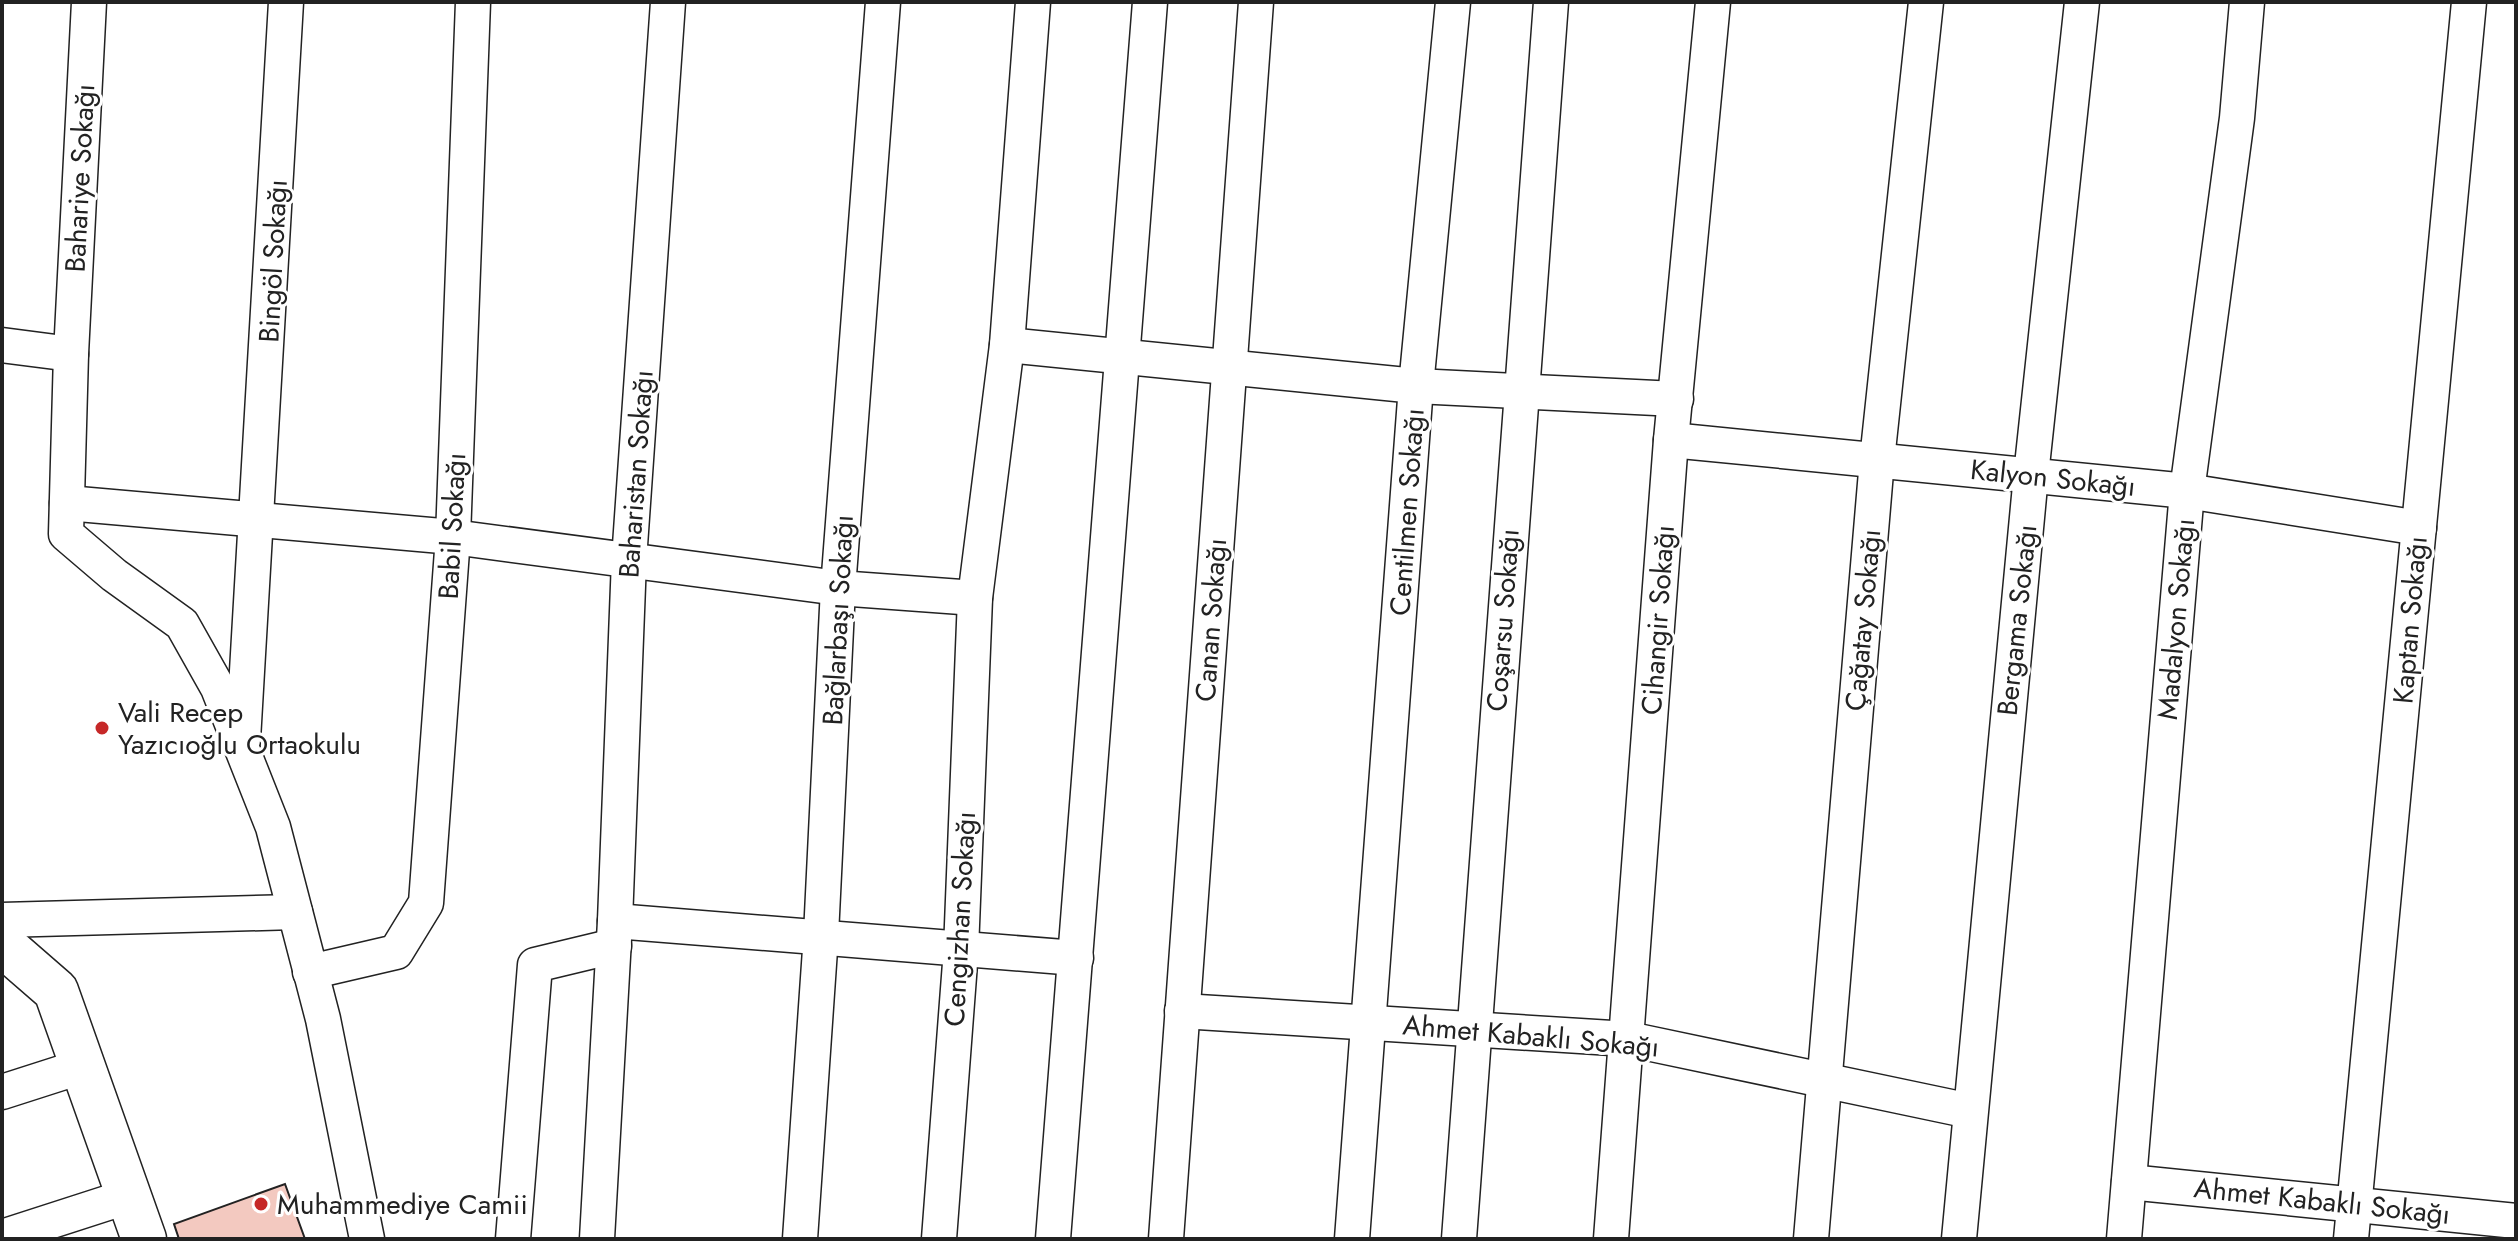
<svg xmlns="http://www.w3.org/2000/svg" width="2518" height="1241" font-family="Jost,sans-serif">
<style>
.building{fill:#f3c9c0;stroke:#222;stroke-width:2}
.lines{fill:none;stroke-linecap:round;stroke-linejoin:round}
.street-casing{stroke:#222;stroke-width:37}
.secondary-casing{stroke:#222;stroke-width:47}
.street{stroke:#fff;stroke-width:34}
.secondary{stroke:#fff;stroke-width:44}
.poi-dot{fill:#c62828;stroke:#fff;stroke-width:3}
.labels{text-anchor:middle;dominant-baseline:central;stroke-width:6;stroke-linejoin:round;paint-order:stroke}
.street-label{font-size:28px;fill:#222;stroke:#fff}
.poi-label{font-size:28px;fill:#222;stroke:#fff;text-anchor:start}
</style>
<rect width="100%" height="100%" fill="#fff"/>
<!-- building -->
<path class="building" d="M285,1184L305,1239H179L174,1224Z"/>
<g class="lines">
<defs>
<g id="street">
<path d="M89,2L71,354L66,534L114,575L182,624L218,688L273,827L323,1019L367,1239"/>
<path d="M2,345L71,354"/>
<path d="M1007,345L1416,386L1676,399"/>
<path d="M1671,440L2187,491L2419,528"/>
<path d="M67,503L453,537L838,588L975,598"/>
<path d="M243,740L286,2"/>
<path d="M2,920L295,912"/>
<path d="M615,921L1076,958"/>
<path d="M310,972L396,952L426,903L453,537L473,2"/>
<path d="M1182,1011L1628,1039L1970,1111"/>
<path d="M2,1092L83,1066"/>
<path d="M2129,1182L2516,1221"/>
<path d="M2,1237L129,1196"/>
<path d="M513,1239L535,965L614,946"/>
<path d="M597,1239L615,921L629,560L668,2"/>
<path d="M800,1239L821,935L838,588L883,2"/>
<path d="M939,1239L961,950L975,598L1007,345L1033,2"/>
<path d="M1053,1239L1150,2"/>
<path d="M1166,1239L1256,2"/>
<path d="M1352,1239L1416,386L1453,2"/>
<path d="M1459,1239L1551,2"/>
<path d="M1611,1239L1671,440L1713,2"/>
<path d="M1811,1239L1877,460L1926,2"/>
<path d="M1959,1239L2031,475L2082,2"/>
<path d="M2124,1239L2187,491L2237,118L2247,2"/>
<path d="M2351,1239L2469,2"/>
</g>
<path id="secondary" d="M2,944L56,991L144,1239"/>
</defs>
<!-- street casing -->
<use href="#street" class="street-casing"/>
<!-- secondary casing -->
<use href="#secondary" class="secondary-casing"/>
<!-- street -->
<use href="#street" class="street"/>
<!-- secondary -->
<use href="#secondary" class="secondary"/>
</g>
<!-- markers -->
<g class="poi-dot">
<circle cx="102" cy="728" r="8"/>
<circle cx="261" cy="1204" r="8"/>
</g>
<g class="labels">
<!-- street labels -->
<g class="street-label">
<text transform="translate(80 178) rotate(-87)">Bahariye Sokağı</text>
<text transform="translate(273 261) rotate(-87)">Bingöl Sokağı</text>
<text transform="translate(636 474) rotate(-86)">Baharistan Sokağı</text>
<text transform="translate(2053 478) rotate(6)">Kalyon Sokağı</text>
<text transform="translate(1407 512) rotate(-86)">Centilmen Sokağı</text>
<text transform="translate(452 526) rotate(-87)">Babil Sokağı</text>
<text transform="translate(2176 619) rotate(-85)">Madalyon Sokağı</text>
<text transform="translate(838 620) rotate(-87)">Bağlarbaşı Sokağı</text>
<text transform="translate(1211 620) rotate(-86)">Canan Sokağı</text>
<text transform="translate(1503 620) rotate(-86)">Coşarsu Sokağı</text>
<text transform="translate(1658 620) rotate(-86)">Cihangir Sokağı</text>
<text transform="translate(1863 620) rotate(-85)">Çağatay Sokağı</text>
<text transform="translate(2017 620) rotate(-84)">Bergama Sokağı</text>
<text transform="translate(2410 620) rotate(-85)">Kaptan Sokağı</text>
<text transform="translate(960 919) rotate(-87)">Cengizhan Sokağı</text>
<text transform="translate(1531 1036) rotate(5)">Ahmet Kabaklı Sokağı</text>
<text transform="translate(2322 1201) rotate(6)">Ahmet Kabaklı Sokağı</text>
</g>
<!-- poi labels -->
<g class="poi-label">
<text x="118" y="712">Vali Recep<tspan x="118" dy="32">Yazıcıoğlu Ortaokulu</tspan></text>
<text x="277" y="1204">Muhammediye Camii</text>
</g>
</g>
<!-- border -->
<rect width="2518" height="1241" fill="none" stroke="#222222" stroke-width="8"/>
</svg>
